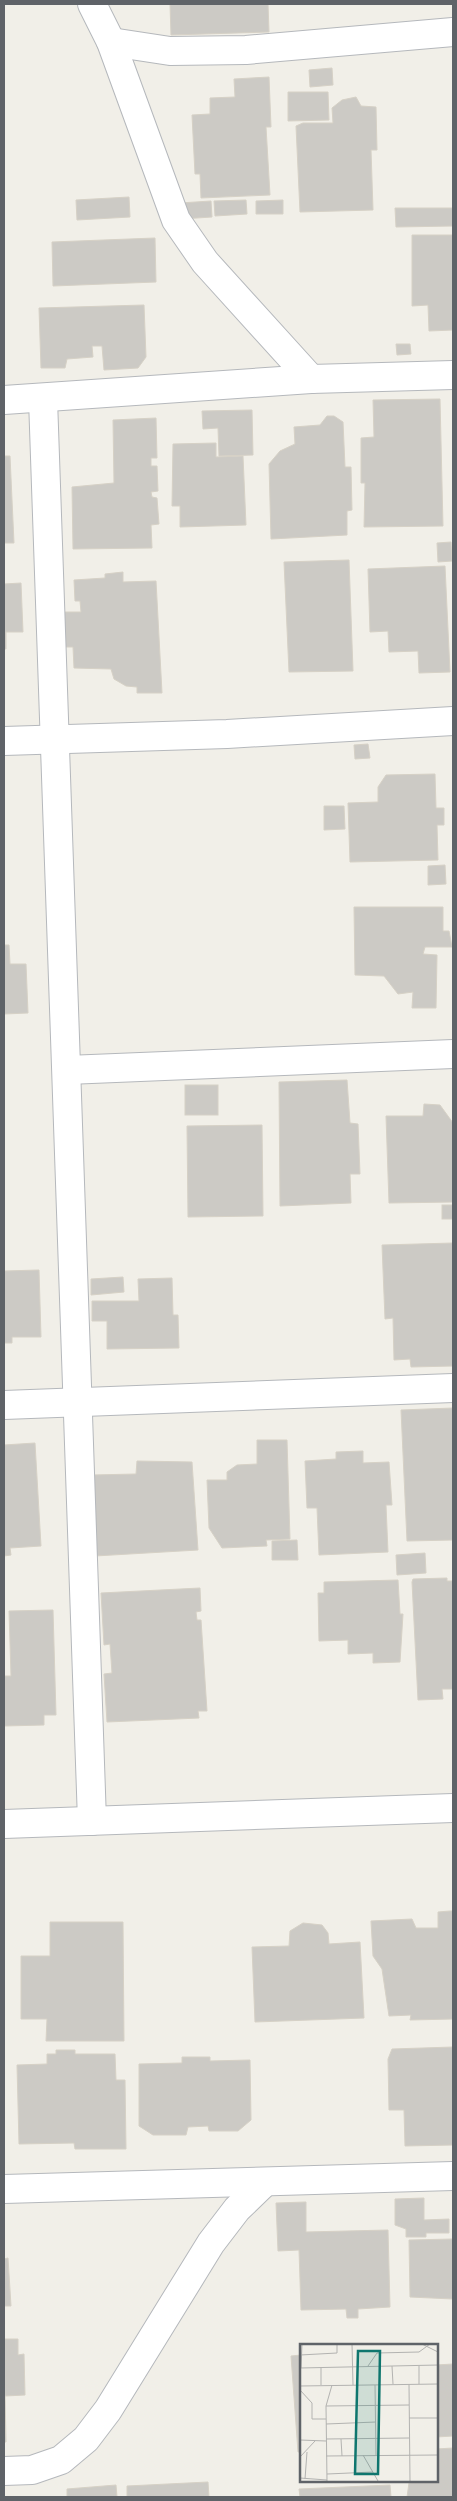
<svg xmlns="http://www.w3.org/2000/svg" width="457" height="2501" font-family="'Fira Sans Condensed',sans-serif">
<style>
.building{fill:#cccac5;stroke:#d6d1c6}
.lines{fill:none;stroke-linecap:round;stroke-linejoin:round}
.minor-casing{stroke:#b5b8bc;stroke-width:30}
.minor{stroke:#fff;stroke-width:28}
.inset-road{fill:none;stroke:#b3b3b1;stroke-width:1}
.view{fill:#0f766e;fill-opacity:0.15;stroke:#0f766e;stroke-width:2.5}
.inset-edge{fill:none;stroke:#5f6368;stroke-width:2.5}
</style>
<rect width="100%" height="100%" fill="#f1efe8"/>
<!-- building -->
<g class="building">
<path d="M170,4H268L269,32L171,35Z"/>
<path d="M332,68L333,85L310,87L309,70Z"/>
<path d="M269,77L271,127H266L270,195L201,198L200,174H195L192,115L210,114V98L235,97L234,79Z"/>
<path d="M288,92H328L329,120L288,121Z"/>
<path d="M356,97L361,106L376,107L377,150H371L373,210L300,212L296,126L303,123H333L332,108L342,100Z"/>
<path d="M129,197L130,217L77,220L76,200Z"/>
<path d="M246,200L247,214L215,216L214,201Z"/>
<path d="M283,200V214H256V201Z"/>
<path d="M211,201L212,217L181,219L180,203Z"/>
<path d="M395,208H453V226L396,227Z"/>
<path d="M412,235H453V330L429,331L428,305L412,306Z"/>
<path d="M155,238L156,282L53,286L52,242Z"/>
<path d="M144,305L146,357L138,368L104,370L102,346H92L93,357L67,359L65,368H41L39,308Z"/>
<path d="M396,344H410L411,354L397,355Z"/>
<path d="M440,399L443,526L364,527L365,483H361V438L374,437L373,400Z"/>
<path d="M252,410L253,455L219,456L218,428L203,429L202,411Z"/>
<path d="M327,416H334L343,422L345,467H351L352,510L347,511V535L271,539L269,464L280,451L295,444L294,427L320,425Z"/>
<path d="M156,418L157,458H151V466H157L158,491L151,492L152,497L157,498L159,524L151,525L152,548L73,549L72,487L114,483L113,420Z"/>
<path d="M216,443V457L243,456L246,525L180,527V506H172L173,444Z"/>
<path d="M4,456H10L14,543H4Z"/>
<path d="M451,542L452,561L438,562L437,543Z"/>
<path d="M349,560L353,671L289,672L284,562Z"/>
<path d="M445,566L450,672L419,673L418,651L389,652L388,631L370,632L368,569Z"/>
<path d="M123,572V582L156,581L162,693H137V687L126,686L114,679L111,669L74,668L73,647H62V612H81L80,601H75L74,580L105,578V574Z"/>
<path d="M21,583L23,632H6V649H4V584Z"/>
<path d="M368,744L370,758L355,759L354,745Z"/>
<path d="M435,774L436,808H444V825H437L438,860L350,862L348,803L378,802V787L386,775Z"/>
<path d="M324,806H344L345,829L324,830Z"/>
<path d="M445,865L446,884L428,885V866Z"/>
<path d="M354,907H443V931H449L452,947H425L423,954L437,955L436,1008H412L413,992L398,994L384,976L355,975Z"/>
<path d="M4,945H9L10,964H26L28,1013L4,1014V1032Z"/>
<path d="M347,1080L350,1123L358,1124L360,1174H350L351,1203L280,1206L279,1082Z"/>
<rect x="185" y="1085" width="33" height="30"/>
<path d="M424,1104L440,1105L453,1123V1202L389,1203L386,1116H423Z"/>
<path d="M262,1125L263,1216L188,1217L187,1126Z"/>
<rect x="442" y="1205" width="11" height="14"/>
<path d="M453,1243V1366L411,1367L410,1359L394,1360L393,1318L385,1319L382,1245Z"/>
<path d="M39,1270L41,1337H12V1343H4V1271Z"/>
<path d="M123,1277L124,1292L91,1295V1279Z"/>
<path d="M172,1278L173,1315H178L179,1348L107,1349V1321H92V1301H139L138,1279Z"/>
<path d="M453,1408V1540L407,1541L401,1410Z"/>
<path d="M257,1440H287L290,1539L266,1540L267,1546L222,1548L209,1528L207,1480H227V1472L237,1465L257,1464Z"/>
<path d="M35,1443L41,1546L10,1548L11,1555L4,1556V1445Z"/>
<path d="M363,1451V1463L389,1462L392,1505H386L388,1552L319,1555L317,1508H307L305,1461L336,1459V1452Z"/>
<path d="M137,1461L192,1462L198,1550L95,1556L92,1475L136,1474Z"/>
<path d="M297,1540L298,1560H272V1541Z"/>
<path d="M425,1553L426,1573L397,1575L396,1555Z"/>
<path d="M447,1578V1581H453V1689H442L443,1699L418,1700L412,1582L413,1579Z"/>
<path d="M398,1580L400,1614H403L400,1662L373,1663V1653L348,1654V1640L319,1641L318,1593H324V1582Z"/>
<path d="M200,1588L201,1611L196,1612L197,1620H201L207,1711H198L199,1718L107,1722L104,1674L112,1673L110,1644L104,1645L101,1593Z"/>
<path d="M53,1610L56,1715H44V1725L4,1726V1676H11L9,1611Z"/>
<path d="M450,1911H453V2019L410,2020L411,2015L389,2016L382,1969L373,1956L371,1921L412,1919L416,1928H438V1912Z"/>
<path d="M50,1922H123L124,2041H46L47,2019H21V1956H50Z"/>
<path d="M303,1923L322,1925L328,1933L329,1944L360,1942L364,2018L255,2022L252,1947L289,1946L290,1931Z"/>
<path d="M453,2047V2145L405,2146L404,2110H389L388,2059L392,2049Z"/>
<path d="M56,2050H75V2054H115L116,2080H125L126,2149H75L74,2143L19,2144L17,2065L47,2064V2054H56Z"/>
<path d="M182,2057H210V2061L250,2060L251,2120L238,2131H209L208,2126L188,2127L186,2135H153L139,2126V2064L182,2063Z"/>
<path d="M424,2198V2220L449,2219V2233H426V2237H406V2229L395,2225V2199Z"/>
<path d="M306,2202V2232L388,2230L390,2307L358,2309V2318H347L346,2309L301,2310L299,2250L278,2251L276,2203Z"/>
<path d="M453,2239V2299L410,2297L409,2240Z"/>
<path d="M8,2258L11,2306H4V2259Z"/>
<path d="M4,2339H18V2355L24,2354L25,2395L5,2396L6,2442H4Z"/>
<path d="M301,2355V2452H298L291,2356Z"/>
<path d="M453,2364V2436L436,2437V2365Z"/>
<path d="M453,2448V2497H407L409,2483L436,2480V2449Z"/>
<path d="M208,2482L209,2497H127V2486Z"/>
<path d="M116,2485L117,2497H67V2489Z"/>
<path d="M390,2485L391,2497H300L299,2489Z"/>
</g>
<g class="lines">
<defs>
<g id="minor">
<path d="M92,4L111,42L176,220L205,262L311,379"/>
<path d="M111,42L170,51L246,50L453,32"/>
<path d="M43,399L92,1821"/>
<path d="M4,400L311,379L453,375"/>
<path d="M4,741L227,734L453,721"/>
<path d="M67,1070L453,1054"/>
<path d="M4,1405L453,1388"/>
<path d="M4,1824L453,1808"/>
<path d="M4,2189L453,2176"/>
<path d="M4,2471L32,2470L61,2460L86,2439L108,2410L211,2243L237,2209L265,2182"/>
</g>
</defs>
<!-- minor casing -->
<use href="#minor" class="minor-casing"/>
<!-- minor -->
<use href="#minor" class="minor"/>
</g>
<!-- overview -->
<g transform="translate(300 2344)">
<rect width="138" height="138" fill="#f1efe8"/>
<path class="inset-road" d="M52,0L53,41M122,0L138,8M0,11L37,9V0M68,22L77,9L119,8L130,0M92,22L93,40M119,22V40M21,23V41M0,24L138,21M1,24L2,0M109,40L110,137M75,41L76,111M0,42L138,40M0,46L12,59V75H26M26,62L109,61M109,74H138M26,80L76,78M26,95L109,94M41,95L42,112M0,96L26,97M63,111L78,137M26,112L138,111M0,113L15,97M27,130L73,128M0,134L27,136M5,135L7,108M27,137L26,62L32,41"/>
<path class="view" d="M58,7H80L78,130H55Z"/>
<rect width="138" height="138" class="inset-edge"/>
</g>
<!-- border -->
<rect width="457" height="2501" fill="none" stroke="#5f6368" stroke-width="10"/>
</svg>
